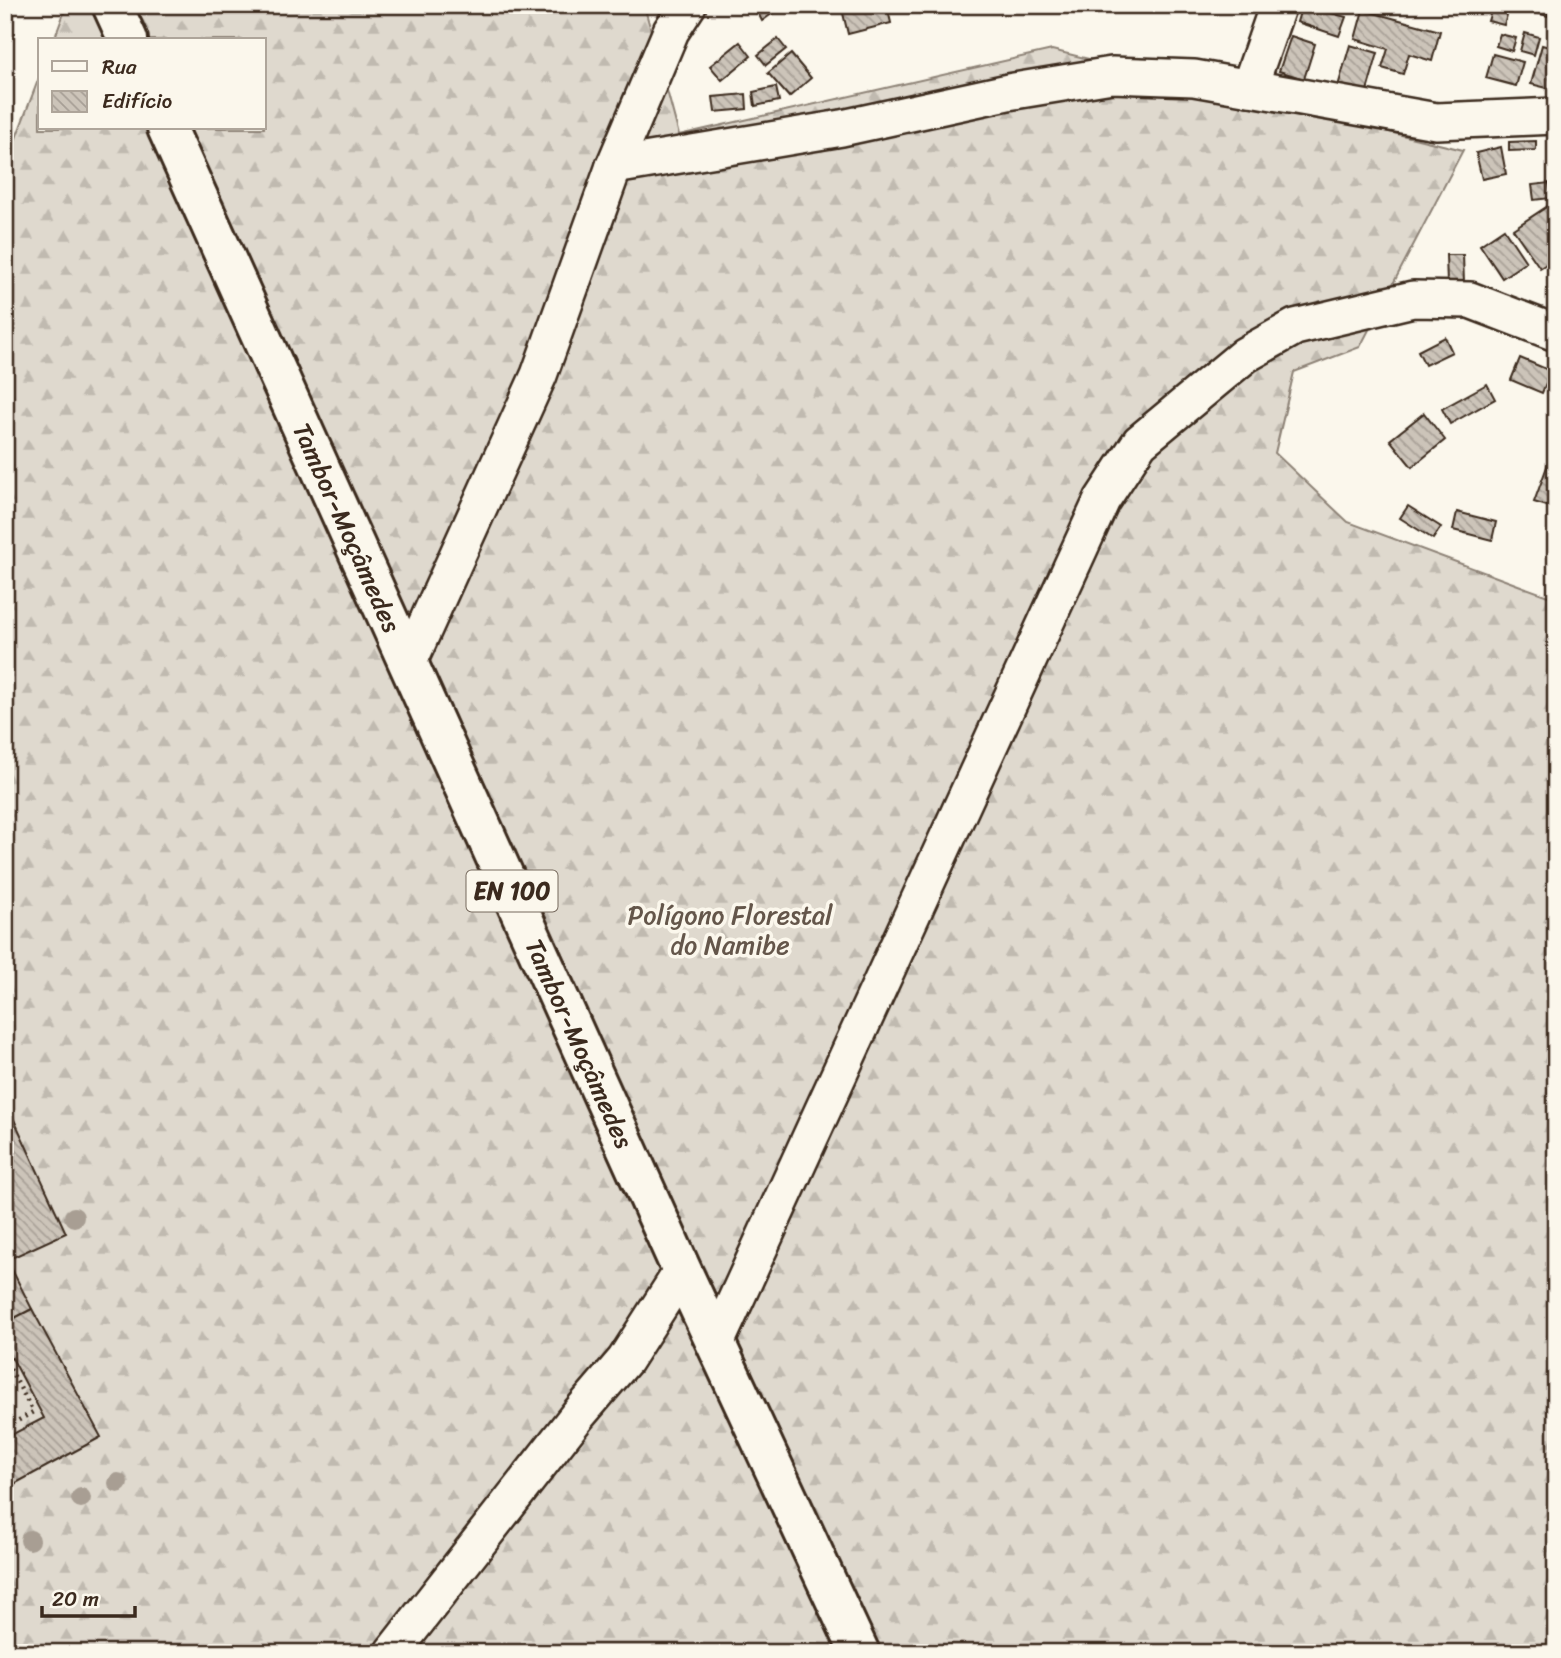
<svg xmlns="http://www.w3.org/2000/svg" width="1561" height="1658" font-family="Sriracha,sans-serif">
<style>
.forest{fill:url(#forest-firs);stroke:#8d8276;stroke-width:2}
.building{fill:url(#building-back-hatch);stroke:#3b2a1e;stroke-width:2}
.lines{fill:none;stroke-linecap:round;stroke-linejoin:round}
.minor-casing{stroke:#3b2a1e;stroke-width:40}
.primary-casing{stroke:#3b2a1e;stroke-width:44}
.path{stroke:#3b2a1e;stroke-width:4.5;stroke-dasharray:2 5;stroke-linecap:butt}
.minor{stroke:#fbf7ec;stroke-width:35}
.primary{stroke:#fbf7ec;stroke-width:38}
.tree{fill:#a89e93}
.labels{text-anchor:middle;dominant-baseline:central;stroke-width:7;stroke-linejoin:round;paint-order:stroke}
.shield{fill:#fbf7ec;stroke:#75685c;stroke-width:2}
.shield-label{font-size:24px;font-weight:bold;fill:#3b2a1e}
.street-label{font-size:26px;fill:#3b2a1e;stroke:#fbf7ec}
.park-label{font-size:26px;fill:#64564a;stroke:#fbf7ec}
</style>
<defs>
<pattern id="forest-firs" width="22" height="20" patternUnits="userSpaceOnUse" patternTransform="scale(1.75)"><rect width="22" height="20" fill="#dfd9ce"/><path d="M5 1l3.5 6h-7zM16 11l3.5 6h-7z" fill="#c0bab0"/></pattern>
<pattern id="building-back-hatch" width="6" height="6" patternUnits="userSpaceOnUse" patternTransform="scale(1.75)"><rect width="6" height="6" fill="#ccc4b9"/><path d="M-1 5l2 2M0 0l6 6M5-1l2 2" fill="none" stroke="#a79f96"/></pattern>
</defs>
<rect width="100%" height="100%" fill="#fbf7ec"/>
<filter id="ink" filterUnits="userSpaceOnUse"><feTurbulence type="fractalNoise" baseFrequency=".0143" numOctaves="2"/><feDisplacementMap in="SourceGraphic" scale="14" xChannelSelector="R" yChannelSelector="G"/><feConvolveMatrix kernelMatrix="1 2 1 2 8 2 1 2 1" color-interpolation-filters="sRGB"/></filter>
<g filter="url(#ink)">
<!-- forest -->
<path class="forest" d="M67,5H644L679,135L1052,50L1463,150L1360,347L1294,372L1275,453L1348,522L1556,599V1653H5V167L40,75V128H264V40H54Z"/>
<!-- building -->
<g class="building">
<path d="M754,5H784L762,21Z"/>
<path d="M841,5H887L891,23L848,34Z"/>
<path d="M1302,5L1346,17L1339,36L1297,22Z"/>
<path d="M1508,5H1551L1548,16Z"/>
<path d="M1492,8L1508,12L1504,25L1488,21Z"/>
<path d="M1363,10L1440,31L1432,61L1409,54L1403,74L1382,68L1388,49L1355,39Z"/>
<path d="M1525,33L1539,37L1534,55L1520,51Z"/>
<path d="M1500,34L1516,38L1512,51L1496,46Z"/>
<path d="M1291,36L1315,44L1304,79L1279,71Z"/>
<path d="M778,39L786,49L766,65L758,55Z"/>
<path d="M740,42L751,56L722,80L710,66Z"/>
<path d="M1350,45L1378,53L1364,101L1336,93Z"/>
<path d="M1542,45L1556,49L1555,90L1531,84Z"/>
<path d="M791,54L811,78L789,97L768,73Z"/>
<path d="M1493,54L1523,62L1516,86L1486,78Z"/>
<path d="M776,87L779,101L755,106L753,92Z"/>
<path d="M746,94L747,109L715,112L713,97Z"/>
<path d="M1536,141V150L1509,151V142Z"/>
<path d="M1501,147L1506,174L1482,179L1476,153Z"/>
<path d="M1549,183L1551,198L1534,200L1532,185Z"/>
<path d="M1548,206L1556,218V258L1540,268L1513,229Z"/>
<path d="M1504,229L1526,262L1502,278L1480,245Z"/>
<path d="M1446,255H1463L1464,283L1447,284Z"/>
<path d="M1445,337L1452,352L1425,365L1418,351Z"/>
<path d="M1520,358L1551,371L1542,393L1511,380Z"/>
<path d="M1487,384L1495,399L1450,424L1442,409Z"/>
<path d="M1424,413L1445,440L1412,467L1390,440Z"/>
<path d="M1552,453L1556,455V490L1550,507L1534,502Z"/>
<path d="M1408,506L1441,527L1433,539L1400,518Z"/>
<path d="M1457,512L1496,522L1492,540L1453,530Z"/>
<path d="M5,1100L66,1233L7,1260L5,1226L9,1224L5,1217Z"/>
<path d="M7,1260L32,1309L5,1323V1261Z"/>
<path d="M32,1309L101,1437L5,1489V1438L44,1418L12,1358L5,1362V1323Z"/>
</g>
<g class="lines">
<defs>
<g id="minor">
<path d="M1249,88L1278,5"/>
<path d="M614,166L842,128L1008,92L1112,75L1194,78L1436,121L1556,116"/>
<path d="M409,662L539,375L614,166L671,31L688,5"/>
<path d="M717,1341L1102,500L1140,442L1245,355L1295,327L1413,299L1470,300L1556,333"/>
<path d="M392,1653L578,1415L625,1360L682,1271"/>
</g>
<g id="primary">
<path d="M112,5L128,40"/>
<path id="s1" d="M167,128L682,1271L860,1653"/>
</g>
</defs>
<!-- minor casing -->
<use href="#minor" class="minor-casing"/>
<!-- primary casing -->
<use href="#primary" class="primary-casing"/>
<!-- path -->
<path class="path" d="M5,1369L9,1367L33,1412L5,1428"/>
<!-- minor -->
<use href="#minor" class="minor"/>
<!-- primary -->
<use href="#primary" class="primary"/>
</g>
<!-- trees -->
<g class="tree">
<circle cx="74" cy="1217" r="10"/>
<circle cx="118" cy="1483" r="10"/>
<circle cx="81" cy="1498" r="10"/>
<circle cx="30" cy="1540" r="10"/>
</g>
</g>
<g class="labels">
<!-- shield labels -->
<rect class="shield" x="466.5" y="870.5" width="91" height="41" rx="5"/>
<g class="shield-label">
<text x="512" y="891">EN 100</text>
</g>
<!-- street labels -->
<g class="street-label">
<text stroke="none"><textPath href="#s1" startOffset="438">Tambor-Moçâmedes</textPath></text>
<text stroke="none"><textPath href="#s1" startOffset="1004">Tambor-Moçâmedes</textPath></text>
</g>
<!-- park labels -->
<g class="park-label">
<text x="730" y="915">Polígono Florestal<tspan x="730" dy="30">do Namibe</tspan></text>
</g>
</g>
<!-- margin -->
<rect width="1561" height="1658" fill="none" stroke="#fbf7ec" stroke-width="28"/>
<rect x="14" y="14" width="1533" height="1630" fill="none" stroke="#3b2a1e" stroke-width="2.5" filter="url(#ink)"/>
<!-- legend -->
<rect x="38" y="38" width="228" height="91" fill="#fbf7ec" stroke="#aea59a" stroke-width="2"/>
<rect x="52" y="61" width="35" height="10" fill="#fbf7ec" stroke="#aea59a" stroke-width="2"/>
<text x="102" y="74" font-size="21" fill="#3b2a1e">Rua</text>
<rect x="52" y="91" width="35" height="21" fill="url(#building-back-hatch)" stroke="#aea59a" stroke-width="2"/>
<text x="102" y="108" font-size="21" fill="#3b2a1e">Edifício</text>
<!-- scale -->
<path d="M42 1606v10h93v-10" fill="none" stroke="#3b2a1e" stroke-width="3.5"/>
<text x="52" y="1606" font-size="21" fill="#3b2a1e" stroke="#fbf7ec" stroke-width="5" paint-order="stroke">20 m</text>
</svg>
